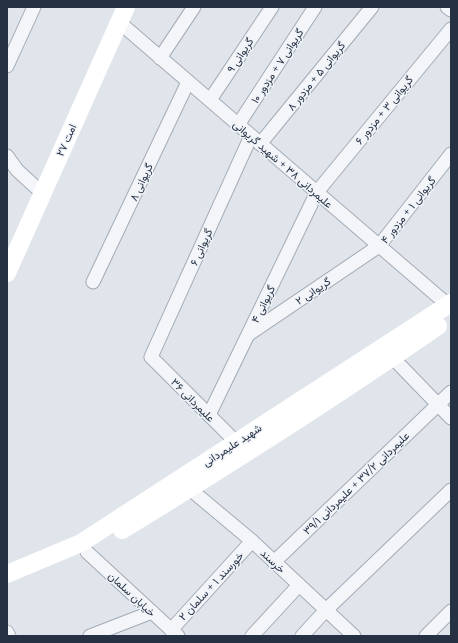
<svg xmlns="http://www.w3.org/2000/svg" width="458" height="643" font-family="Montserrat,Vazirmatn,sans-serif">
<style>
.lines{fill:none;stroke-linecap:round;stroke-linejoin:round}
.street-casing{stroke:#a4abb6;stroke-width:15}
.street{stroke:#f3f5f8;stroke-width:13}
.secondary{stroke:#fff;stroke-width:18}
.labels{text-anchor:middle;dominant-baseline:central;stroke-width:3;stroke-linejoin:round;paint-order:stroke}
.street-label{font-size:11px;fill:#263244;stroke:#f0f3f8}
</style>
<rect width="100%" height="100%" fill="#e0e4eb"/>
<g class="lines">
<defs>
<g id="street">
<path d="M447,7L451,10"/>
<path d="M119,22L448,305"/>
<path d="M160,58L194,7"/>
<path d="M7,66L34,7"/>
<path d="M210,100L272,7"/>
<path d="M238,125L315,7"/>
<path d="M260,144L372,7"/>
<path d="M7,156L17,170L42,193"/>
<path d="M93,282L188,82"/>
<path d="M249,334L379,246L451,154"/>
<path d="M392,357L451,418"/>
<path d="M209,415L317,192L451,29"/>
<path d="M236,442L151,357L251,136"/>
<path d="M190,489L252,541L354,636"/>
<path d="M87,552L178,636"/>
<path d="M274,562L451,392"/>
<path d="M171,630L252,541"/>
<path d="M7,632L9,636"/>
<path d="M90,636L152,612"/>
<path d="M252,636L299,585"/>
<path d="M302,636L326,610L451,490"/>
<path d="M426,636L451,611"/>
</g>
</defs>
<!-- street casing -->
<use href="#street" class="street-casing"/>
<!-- street -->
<use href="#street" class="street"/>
<!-- secondary -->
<g class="secondary">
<path d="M7,273L126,7"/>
<path d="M122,530C229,465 335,397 438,326"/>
<path d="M7,574L81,543L451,303"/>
</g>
</g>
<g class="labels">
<!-- street labels -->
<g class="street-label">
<text transform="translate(240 55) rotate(-57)">گریوانی ۹</text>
<text transform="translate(277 66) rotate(-57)">گریوانی ۷ + مزدور ۱۰</text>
<text transform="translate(316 76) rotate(-51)">گریوانی ۵ + مزدور ۸</text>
<text transform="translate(384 110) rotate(-51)">گریوانی ۳ + مزدور ۶</text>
<text transform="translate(66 140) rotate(-66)">امت ۲۷</text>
<text transform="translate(283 164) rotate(41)">علیمردانی ۳۸ + شهید گریوانی</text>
<text transform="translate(141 182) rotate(-65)">گریوانی ۸</text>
<text transform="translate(408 210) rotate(-52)">گریوانی ۱ + مزدور ۴</text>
<text transform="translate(201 247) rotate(-66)">گریوانی ۶</text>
<text transform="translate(313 291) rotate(-34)">گریوانی ۲</text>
<text transform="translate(263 304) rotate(-64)">گریوانی ۴</text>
<text transform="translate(193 400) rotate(45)">علیمردانی ۳۶</text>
<text transform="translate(232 445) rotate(-33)">شهید علیمردانی</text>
<text transform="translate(356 483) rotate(-44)">علیمردانی ۳۷/۲ + علیمردانی ۳۹/۱</text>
<text transform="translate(273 561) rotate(43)">خرسند</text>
<text transform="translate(211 586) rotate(-47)">خورسند ۱ + سلمان ۲</text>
<text transform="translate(132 594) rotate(43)">خیابان سلمان</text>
</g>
</g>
<!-- border -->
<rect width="458" height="643" fill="none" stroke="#263244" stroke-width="16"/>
</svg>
